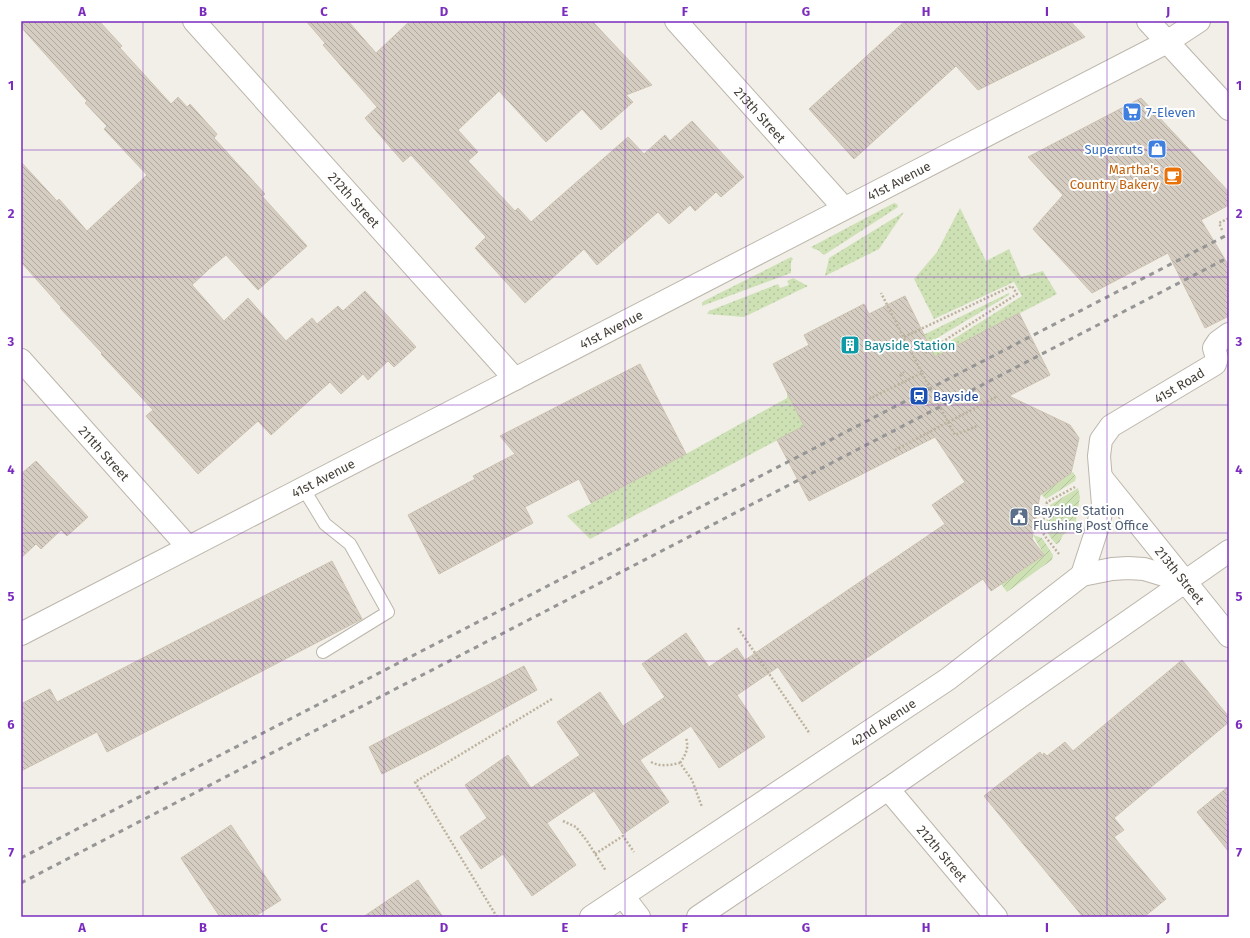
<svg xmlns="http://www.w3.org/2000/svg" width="1250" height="938" font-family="'Fira Sans',sans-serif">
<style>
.grass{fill:url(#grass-dots)}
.garden{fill:url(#garden-furrows)}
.building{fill:url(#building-back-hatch);stroke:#ccc2b2}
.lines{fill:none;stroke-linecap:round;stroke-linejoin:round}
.service-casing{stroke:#bcb6ab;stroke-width:14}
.minor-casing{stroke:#bcb6ab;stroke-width:24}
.tertiary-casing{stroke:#bcb6ab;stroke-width:24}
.path{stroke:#bcb29e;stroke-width:2.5;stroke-dasharray:2 2;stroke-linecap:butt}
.service{stroke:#fff;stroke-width:12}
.minor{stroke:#fff;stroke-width:22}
.tertiary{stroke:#fff;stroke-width:22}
.rail{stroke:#969696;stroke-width:3;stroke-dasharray:5 5;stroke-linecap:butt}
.path-bridge{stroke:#bcb29e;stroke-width:2.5;stroke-dasharray:2 2;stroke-linecap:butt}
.grid{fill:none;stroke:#7b2cbf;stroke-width:1;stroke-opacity:0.55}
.labels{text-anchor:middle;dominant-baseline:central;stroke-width:4;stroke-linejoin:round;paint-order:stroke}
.shop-label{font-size:13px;fill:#366cbe;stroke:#fff;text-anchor:start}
.street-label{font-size:13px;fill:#443f37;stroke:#fff}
.food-label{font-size:13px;fill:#c56008;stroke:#fff;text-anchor:end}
.culture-label{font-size:13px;fill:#0d838f;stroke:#fff;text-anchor:start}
.transit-label{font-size:13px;fill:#164399;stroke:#fff;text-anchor:start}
.service-label{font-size:13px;fill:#4e5e75;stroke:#fff;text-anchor:start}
.neatline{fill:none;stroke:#7b2cbf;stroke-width:1.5}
.grid-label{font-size:13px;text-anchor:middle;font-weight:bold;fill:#7b2cbf}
</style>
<defs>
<pattern id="grass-dots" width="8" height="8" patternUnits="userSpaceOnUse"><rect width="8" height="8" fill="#cde1b5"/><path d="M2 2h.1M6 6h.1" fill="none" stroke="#b1c29c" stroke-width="1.8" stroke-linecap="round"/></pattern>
<pattern id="garden-furrows" width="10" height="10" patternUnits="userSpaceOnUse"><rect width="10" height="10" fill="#cde1b5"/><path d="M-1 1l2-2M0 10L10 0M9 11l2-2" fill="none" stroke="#b1c29c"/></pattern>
<pattern id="building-back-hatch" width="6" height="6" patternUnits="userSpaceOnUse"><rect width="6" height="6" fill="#d5cdc1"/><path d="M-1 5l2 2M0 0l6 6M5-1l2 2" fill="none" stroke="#aea89e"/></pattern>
</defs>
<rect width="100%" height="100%" fill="#f2efe8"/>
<!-- grass -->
<g class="grass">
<path d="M894,203L897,204L898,207L824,255L818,250L814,249L811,247Z"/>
<path d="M960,208L986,261L1009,249L1021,277L1043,271L1057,294L931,359L928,355L1022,296L1014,282L934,319L914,279L937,252Z"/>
<path d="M904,212L879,249L825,276L829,258Z"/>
<path d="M791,257L793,259L791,262V273L702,306V303L704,301Z"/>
<path d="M793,278L808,286L744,317L707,314L709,311L778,284L780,288L789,285L787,281Z"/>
<path d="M1009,293V295L924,346L919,337Z"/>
<path d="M825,374L899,376L590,539L567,516L686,454L787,398V393Z"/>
</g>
<!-- garden -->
<g class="garden">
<path d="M1073,472L1076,477L1075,481L1046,499L1041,494Z"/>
<path d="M1078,488L1080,497L1075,526L1063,535L1059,543L1056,544C1042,529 1046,523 1050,505Z"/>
<path d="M1033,535L1042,538L1053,555L1052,560L1007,592L1001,584L1044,555Z"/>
</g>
<!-- building -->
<g class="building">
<path d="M21,21H99L122,46L120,48L171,104L178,97L187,107L190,104L217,134L214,138L265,194L262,196L307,246L258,290L226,255L209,269L192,285L224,321L248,298L286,341L312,318L317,324L338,306L343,311L365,291L416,347L394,367L388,361L368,380L363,374L341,394L330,382L271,435L258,421L198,474L146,416L153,410L101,354L102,353L60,308L61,307L21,262V162L57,201L59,199L87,231L147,175L104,129L107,126L85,103L87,101L21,27Z"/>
<path d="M306,21H348L376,53L410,21H592L652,85L626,95L633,102L601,130L582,109L546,142L499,91L458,130L478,152L468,161L515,211L518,208L531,222L628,137L644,154L665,135L670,141L692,121L744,177L721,197L716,192L695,211L690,205L669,224L658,212L597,265L584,249L525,303L475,248L486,237L411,155L403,162L365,118L377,107L323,45L325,43Z"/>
<path d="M905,21H1070L1085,37L978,90L956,66L854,159L809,109Z"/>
<path d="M1141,98L1229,192V205L1201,220L1229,266V316L1205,328L1168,253L1092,293L1033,229L1063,195L1028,157Z"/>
<path d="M905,296L935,357L1019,313L1050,375L1009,396L1070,425L1079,438L1071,473L1040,495L1032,539L1044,555L991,591L983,579L802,702L778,667L737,695L765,737L719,768L691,726L640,760L669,802L623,834L594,791L547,823L576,865L532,896L503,854L481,869L460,837L487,818L465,785L508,755L531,788L580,755L557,722L600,692L623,726L665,697L642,664L686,633L709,667L737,648L745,660L945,524L932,505L965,482L935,437L809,501L777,440L804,426L773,364L809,345L804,335L864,304L869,314Z"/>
<path d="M640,364L686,454L591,503L579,479L525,507L533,523L439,574L408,515L475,479L473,476L515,454L500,436Z"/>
<path d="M36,461L88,517L67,536L61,530L41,549L36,544L21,558V474Z"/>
<path d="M332,561L362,619L107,752L97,732L21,771V704L50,689L57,702Z"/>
<path d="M1182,660L1229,717V722L1114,818L1124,830L1114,837L1166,899L1144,917H1083L984,796L1040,752L1042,755L1044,753L1047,756L1065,742L1073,751Z"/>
<path d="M524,666L537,690L435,747L382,774L369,747Z"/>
<path d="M1229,786V852L1197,812Z"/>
<path d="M231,825L281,900L254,917H220L181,858Z"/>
<path d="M418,880L443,917H363Z"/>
</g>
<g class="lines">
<defs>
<path id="service" d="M303,488L325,524L350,544L388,612L323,652"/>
<g id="minor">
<path id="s1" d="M194,21L515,379"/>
<path id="s2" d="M676,21L844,208"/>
<path id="s3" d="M21,360L188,547"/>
<path id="s4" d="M1101,477L1229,636"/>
<path id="s5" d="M1082,575L1097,529L1103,505L1099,456L1101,440L1111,426L1215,364L1217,358L1214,348L1218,342L1229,334"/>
<path id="s6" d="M21,634L1167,42L1199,21"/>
<path id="s7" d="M888,789L996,917"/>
<path d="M623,896L639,917"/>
<path id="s8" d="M591,917L948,679L1082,575L1112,569L1128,568L1144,569L1184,581"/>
<path d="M698,917L888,789L1229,551"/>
</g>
<path id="tertiary" d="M1148,21L1229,109"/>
</defs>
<!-- service casing -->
<use href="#service" class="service-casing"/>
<!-- minor casing -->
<use href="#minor" class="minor-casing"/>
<!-- tertiary casing -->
<use href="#tertiary" class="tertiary-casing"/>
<!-- path -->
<g class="path">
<path d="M1222,230L1219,223L1229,218"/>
<path d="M904,337L1012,286L1017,294L925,353"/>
<path d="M900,376L904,372"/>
<path d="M869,399L922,373L881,293"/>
<path d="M948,422L955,435L977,426"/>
<path d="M895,450L998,396"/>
<path d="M1059,554L1044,535L1042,527L1047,502L1075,487"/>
<path d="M738,628L810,734"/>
<path d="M651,762C660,767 670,765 680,763L692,780L702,807"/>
<path d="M680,763C686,754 689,748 686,738"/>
<path d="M563,821L576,827L587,841L606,871"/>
<path d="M595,854L623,836L634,852"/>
<path d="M497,917L415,782L552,699"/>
</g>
<!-- service -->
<use href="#service" class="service"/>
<!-- minor -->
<use href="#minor" class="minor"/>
<!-- tertiary -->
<use href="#tertiary" class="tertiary"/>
<!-- rail -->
<g class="rail">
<path d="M21,858L1229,234"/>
<path d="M21,883L1229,257"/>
</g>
<!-- path-bridge -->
<path class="path-bridge" d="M922,373L948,422"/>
</g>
<!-- grid -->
<path class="grid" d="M143,21V917M263,21V917M384,21V917M504,21V917M625,21V917M746,21V917M866,21V917M987,21V917M1107,21V917M21,150H1229M21,277H1229M21,405H1229M21,533H1229M21,661H1229M21,788H1229"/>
<!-- icons -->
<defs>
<symbol id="supermarket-square" viewBox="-11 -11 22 22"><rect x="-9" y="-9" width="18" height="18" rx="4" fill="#3f7fe0" stroke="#fff"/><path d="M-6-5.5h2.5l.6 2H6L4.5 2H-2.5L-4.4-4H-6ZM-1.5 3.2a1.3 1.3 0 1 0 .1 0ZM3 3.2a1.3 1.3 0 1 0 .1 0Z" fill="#fff"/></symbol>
<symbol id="shop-square" viewBox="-11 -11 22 22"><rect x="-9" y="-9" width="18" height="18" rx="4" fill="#3f7fe0" stroke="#fff"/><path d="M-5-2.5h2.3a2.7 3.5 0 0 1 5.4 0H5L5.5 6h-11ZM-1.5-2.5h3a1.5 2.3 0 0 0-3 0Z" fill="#fff"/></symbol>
<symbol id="cafe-square" viewBox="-11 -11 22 22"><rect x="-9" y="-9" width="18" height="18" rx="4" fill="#e8710a" stroke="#fff"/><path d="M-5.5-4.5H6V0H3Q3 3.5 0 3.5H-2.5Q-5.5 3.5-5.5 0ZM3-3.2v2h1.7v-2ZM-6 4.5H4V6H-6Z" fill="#fff"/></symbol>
<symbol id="building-square" viewBox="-11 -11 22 22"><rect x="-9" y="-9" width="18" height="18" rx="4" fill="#0f9aa8" stroke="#fff"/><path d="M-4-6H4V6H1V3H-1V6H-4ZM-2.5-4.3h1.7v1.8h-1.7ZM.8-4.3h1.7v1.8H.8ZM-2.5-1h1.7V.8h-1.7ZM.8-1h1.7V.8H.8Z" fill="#fff"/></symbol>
<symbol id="station-square" viewBox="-11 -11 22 22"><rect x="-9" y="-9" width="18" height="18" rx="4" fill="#1a4fb4" stroke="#fff"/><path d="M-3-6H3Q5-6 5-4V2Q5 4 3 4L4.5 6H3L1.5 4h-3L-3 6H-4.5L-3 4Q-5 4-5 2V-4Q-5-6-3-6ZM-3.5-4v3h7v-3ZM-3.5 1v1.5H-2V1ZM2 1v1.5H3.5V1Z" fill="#fff"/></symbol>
<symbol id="civic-square" viewBox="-11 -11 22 22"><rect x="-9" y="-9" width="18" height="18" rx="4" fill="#5c6f8a" stroke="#fff"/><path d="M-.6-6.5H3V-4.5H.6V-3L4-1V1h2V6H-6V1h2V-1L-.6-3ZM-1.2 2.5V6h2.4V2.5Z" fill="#fff"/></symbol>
</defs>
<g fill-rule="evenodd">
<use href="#supermarket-square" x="1121" y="101" width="22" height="22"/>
<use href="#shop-square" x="1146" y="138" width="22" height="22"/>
<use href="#cafe-square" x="1162" y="165" width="22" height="22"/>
<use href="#building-square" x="839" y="334" width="22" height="22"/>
<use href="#station-square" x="908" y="385" width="22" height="22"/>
<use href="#civic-square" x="1008" y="506" width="22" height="22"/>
</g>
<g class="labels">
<!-- shop labels -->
<g class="shop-label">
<text x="1146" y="112">7-Eleven</text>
<text x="1143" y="149" text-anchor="end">Supercuts</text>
</g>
<!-- street labels -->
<g class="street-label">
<text stroke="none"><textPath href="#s2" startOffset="126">213th Street</textPath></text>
<text stroke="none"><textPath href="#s6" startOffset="988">41st Avenue</textPath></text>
<text stroke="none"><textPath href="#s1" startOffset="240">212th Street</textPath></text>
<text stroke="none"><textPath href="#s6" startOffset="664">41st Avenue</textPath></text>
<text stroke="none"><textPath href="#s5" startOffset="235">41st Road</textPath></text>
<text stroke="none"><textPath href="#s3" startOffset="125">211th Street</textPath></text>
<text stroke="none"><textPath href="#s6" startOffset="340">41st Avenue</textPath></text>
<text stroke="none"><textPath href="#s4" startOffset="126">213th Street</textPath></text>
<text stroke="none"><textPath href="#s8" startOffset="351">42nd Avenue</textPath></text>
<text stroke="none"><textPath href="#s7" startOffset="84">212th Street</textPath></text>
</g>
<!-- food labels -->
<g class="food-label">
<text x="1159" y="169">Martha's<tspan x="1159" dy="15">Country Bakery</tspan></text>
</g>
<!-- culture labels -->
<g class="culture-label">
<text x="864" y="345">Bayside Station</text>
</g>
<!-- transit labels -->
<g class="transit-label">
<text x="933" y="396">Bayside</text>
</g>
<!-- service labels -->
<g class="service-label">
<text x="1033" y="510">Bayside Station<tspan x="1033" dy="15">Flushing Post Office</tspan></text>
</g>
</g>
<!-- border -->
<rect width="1250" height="938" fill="none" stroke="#ffffff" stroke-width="44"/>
<rect x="22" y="22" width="1206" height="894" class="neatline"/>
<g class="grid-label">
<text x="82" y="16">A</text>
<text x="203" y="16">B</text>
<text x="324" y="16">C</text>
<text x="444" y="16">D</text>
<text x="565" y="16">E</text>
<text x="685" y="16">F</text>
<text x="806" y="16">G</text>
<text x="926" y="16">H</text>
<text x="1047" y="16">I</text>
<text x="1168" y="16">J</text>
<text x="11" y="90">1</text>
<text x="1239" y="90">1</text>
<text x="11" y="218">2</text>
<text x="1239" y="218">2</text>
<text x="11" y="346">3</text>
<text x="1239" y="346">3</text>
<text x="11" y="474">4</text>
<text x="1239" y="474">4</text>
<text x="11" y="601">5</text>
<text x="1239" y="601">5</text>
<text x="11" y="729">6</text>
<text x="1239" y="729">6</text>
<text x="11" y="857">7</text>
<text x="1239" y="857">7</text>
<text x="82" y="932">A</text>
<text x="203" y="932">B</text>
<text x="324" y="932">C</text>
<text x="444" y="932">D</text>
<text x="565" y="932">E</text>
<text x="685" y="932">F</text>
<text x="806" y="932">G</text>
<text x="926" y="932">H</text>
<text x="1047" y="932">I</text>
<text x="1168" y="932">J</text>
</g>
</svg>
